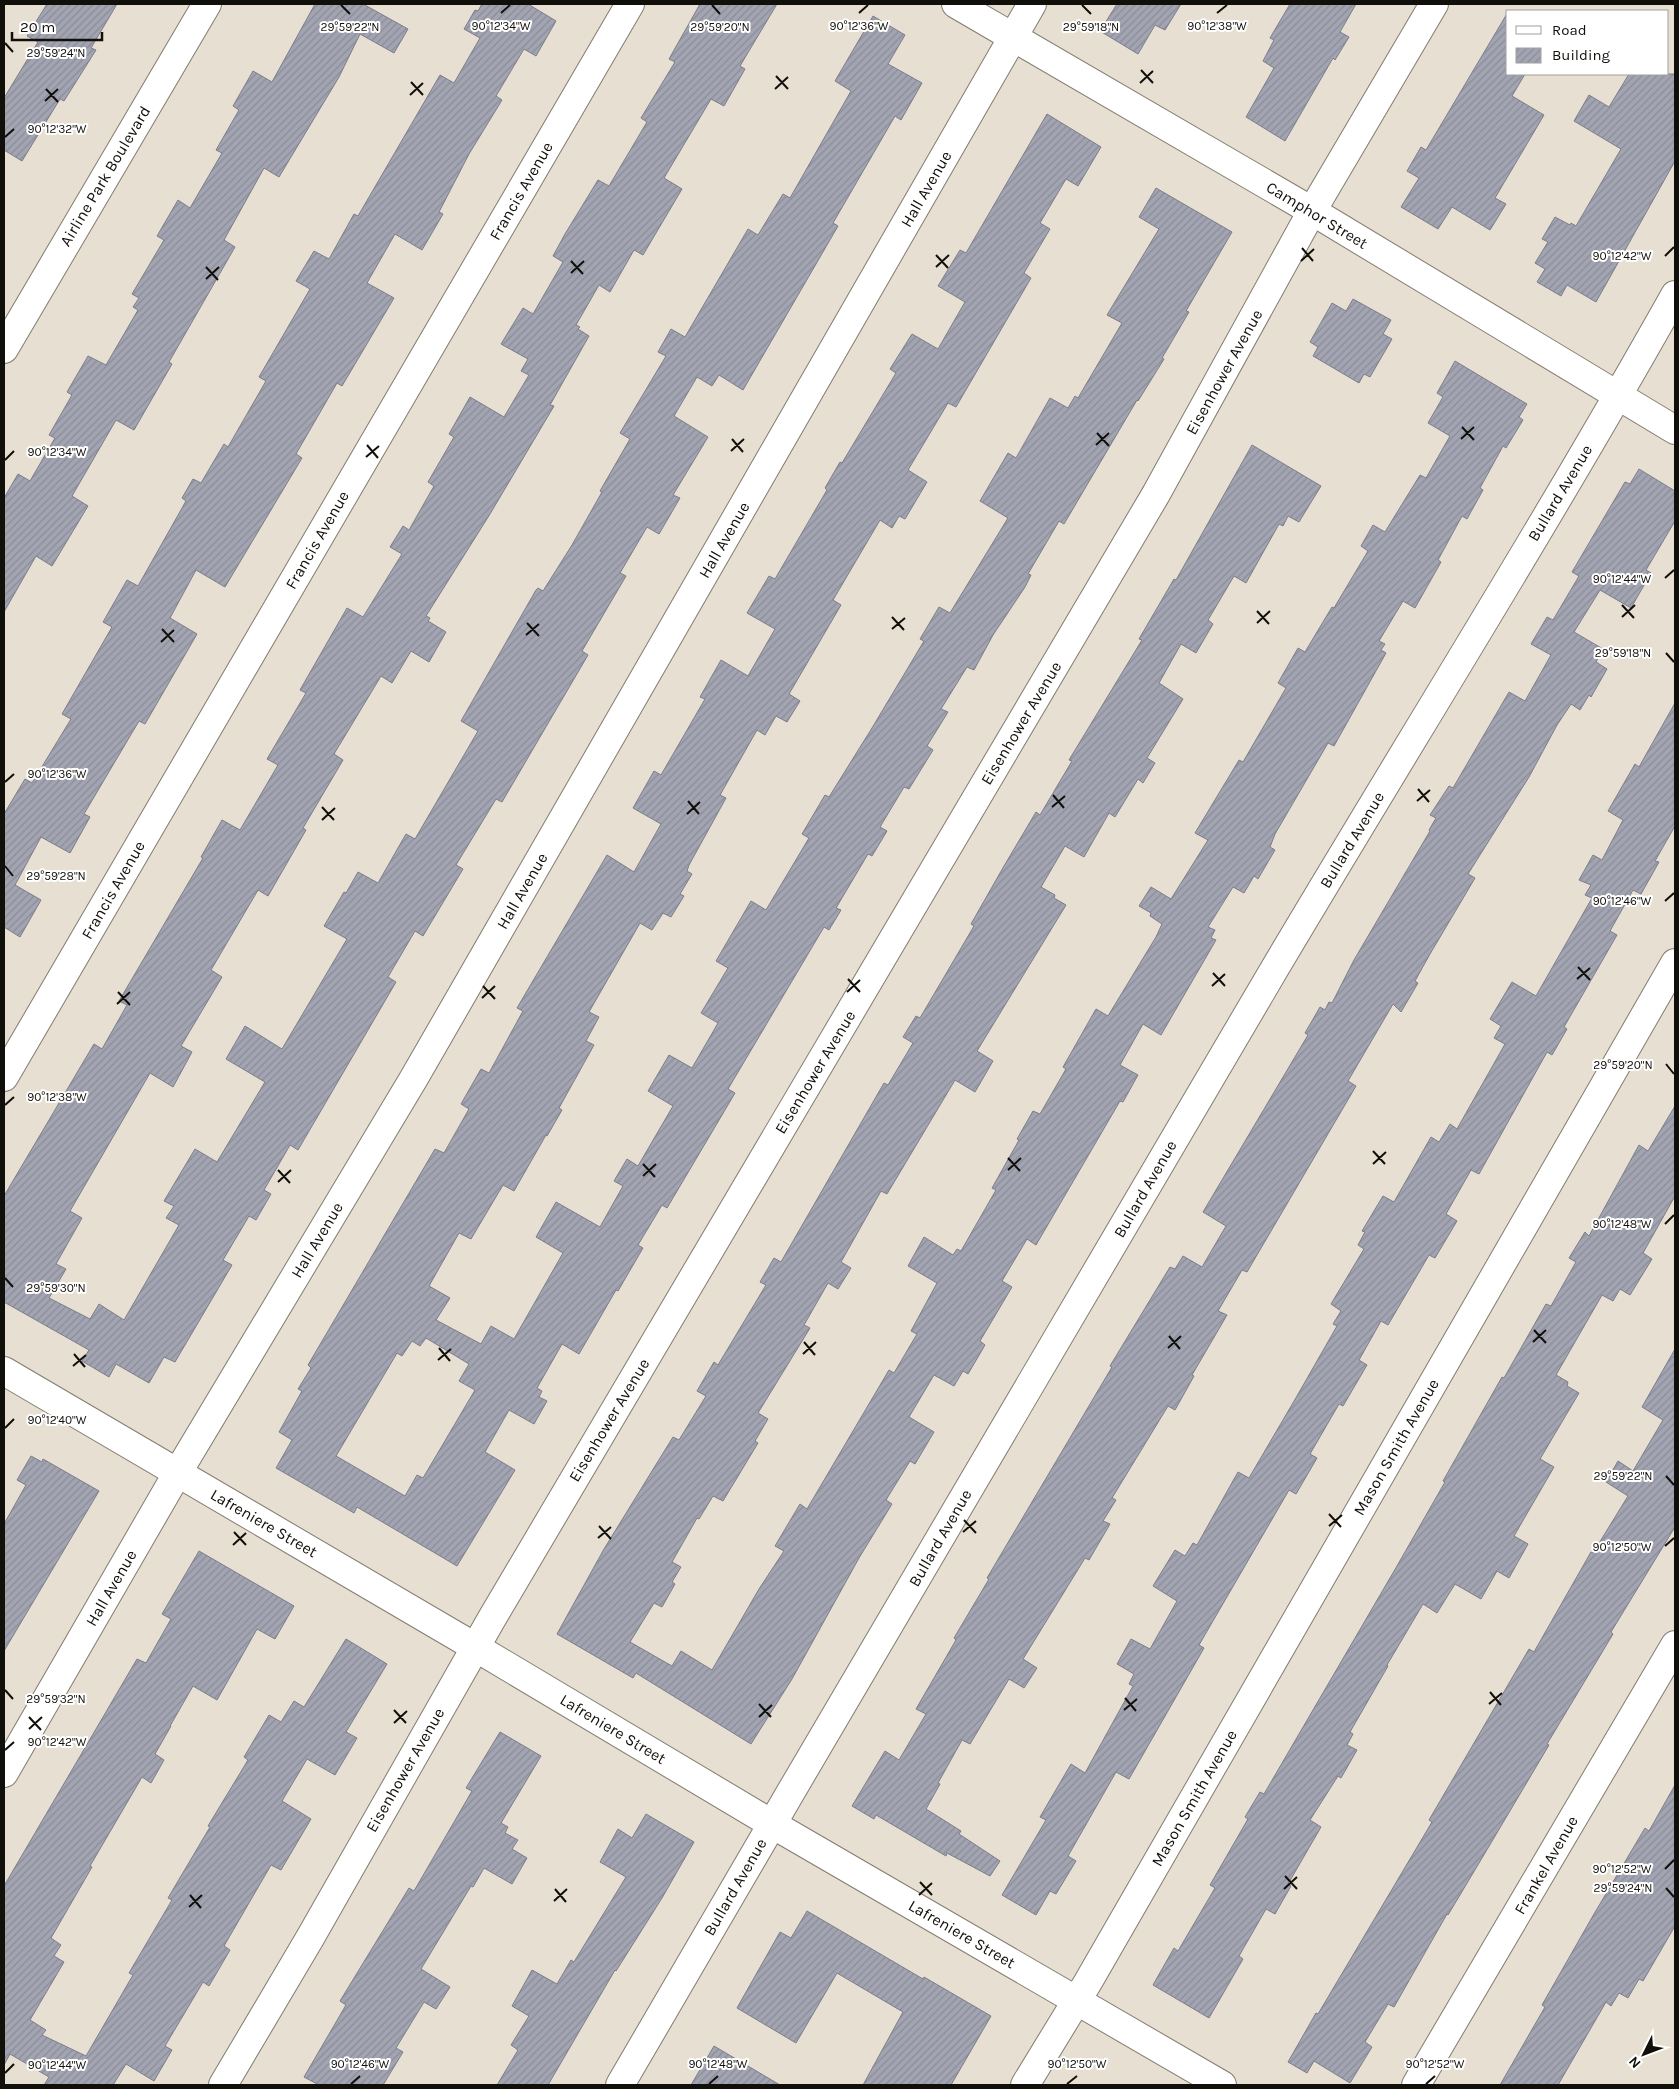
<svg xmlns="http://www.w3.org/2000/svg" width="1679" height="2089" font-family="Karla,sans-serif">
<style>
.building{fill:url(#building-hatch);stroke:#7c7d8a;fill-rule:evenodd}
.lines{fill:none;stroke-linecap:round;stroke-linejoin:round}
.minor-casing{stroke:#837b6f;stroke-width:30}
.tertiary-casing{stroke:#837b6f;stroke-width:30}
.minor{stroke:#fff;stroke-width:28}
.tertiary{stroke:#fff;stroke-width:28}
.ticks{fill:none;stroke:#110f0a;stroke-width:2}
.labels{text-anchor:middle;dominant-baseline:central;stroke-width:4;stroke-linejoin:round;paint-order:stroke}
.street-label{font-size:16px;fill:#110f0a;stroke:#fff}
.ticks-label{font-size:12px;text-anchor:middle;fill:#110f0a;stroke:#fff;stroke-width:4;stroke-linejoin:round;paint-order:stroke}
</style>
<defs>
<pattern id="building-hatch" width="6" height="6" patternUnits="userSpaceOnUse" patternTransform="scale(1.25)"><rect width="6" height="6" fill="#a3a4b2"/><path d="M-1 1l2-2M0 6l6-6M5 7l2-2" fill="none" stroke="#8b8c98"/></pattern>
</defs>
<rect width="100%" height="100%" fill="#e7dfd2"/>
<!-- building -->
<g class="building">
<path d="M47,4H117L91,48L96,50L64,101L60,99L22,161L4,150V98L38,42L27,36Z"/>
<path d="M315,4H363L408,29L394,53L360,34L339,77L279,177L264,168L224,240L235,247L169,362L172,364L134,430L116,420L72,496L88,506L52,566L36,556L4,612V498L18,474L30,481L55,438L49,435L72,395L67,392L88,356L106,365L138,310L133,307L139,298L132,294L164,240L157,236L178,200L190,208L222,153L216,150L239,110L233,106L253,71L272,82Z"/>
<path d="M482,4H528L556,21L536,56L524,49L496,96L502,100L469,154L439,212L443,214L422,250L395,234L367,283L394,298L342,386L337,383L296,454L302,458L225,587L196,570L170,618L197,634L145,724L139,721L84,814L90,817L70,853L41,837L15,885L41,900L20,937L4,927V814L25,779L32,783L71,719L62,714L112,627L103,622L127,580L138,586L186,501L182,498L193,479L201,483L224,444L228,447L266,381L259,377L310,289L296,281L314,251L329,259L354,214L358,216L440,75L454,83L480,38L464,29L475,10L478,11Z"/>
<path d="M700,4H777L740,66L745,69L724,106L711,99L664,178L682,189L643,255L634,250L610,292L599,285L576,325L580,327L578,329L589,336L550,405L554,406L490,514L426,616L430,618L428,621L446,632L429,662L411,651L392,683L381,676L334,754L343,760L303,828L306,830L268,896L258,890L211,970L222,977L181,1046L192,1052L173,1087L150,1073L70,1211L82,1218L56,1264L66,1269L49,1298L90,1319L99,1304L124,1320L179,1225L166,1218L174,1206L164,1201L195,1149L217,1162L265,1082L226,1059L245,1026L282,1049L347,939L324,926L344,892L346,893L358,872L378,883L406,834L415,839L478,731L461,721L536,590L538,588L543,591L572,545L602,492L600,491L630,439L620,433L666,356L658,352L671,329L685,337L748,229L758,235L783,194L790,198L851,91L835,81L873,16L905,35L888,64L922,83L901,120L895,116L833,223L838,226L743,390L719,375L712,386L697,377L674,416L708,437L673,495L680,498L659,534L647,527L620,573L626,576L582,651L588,655L502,802L496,799L456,865L463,869L423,936L415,931L388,977L396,982L298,1150L290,1145L264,1190L271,1194L256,1220L249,1216L223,1260L232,1265L175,1362L164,1357L149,1383L116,1364L109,1377L82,1361L89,1350L4,1302V1196L94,1044L102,1049L127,1005L119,1001L203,858L201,857L222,820L240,830L278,765L267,759L306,693L300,690L347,608L363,617L402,554L390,547L403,526L409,530L434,486L428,482L454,437L449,434L470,397L504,417L529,375L521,371L528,359L501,344L523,308L533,314L563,262L553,256L565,234L598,180L609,186L647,122L641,118L675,62L669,59Z"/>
<path d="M1117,4H1181L1165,30L1155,25L1138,54L1100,31Z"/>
<path d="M1290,4H1356L1340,32L1349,37L1335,60L1333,58L1285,141L1246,117L1274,68L1263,61L1274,40L1270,38Z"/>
<path d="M1508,12V74H1525L1512,96L1544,115L1495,198L1506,204L1490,230L1452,207L1438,229L1401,207L1419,178L1407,171L1421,147L1426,150Z"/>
<path d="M1629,74H1675V161L1596,302L1567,285L1561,296L1537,282L1545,269L1535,263L1548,242L1542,239L1555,217L1570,225L1571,223L1576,226L1621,149L1574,121L1589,95L1609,107Z"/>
<path d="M1047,114L1101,147L1078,186L1066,179L1040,223L1050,229L1024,273L1031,278L956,407L948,403L908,470L927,482L905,519L899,516L892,528L880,520L833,600L841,605L789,694L800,701L787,722L776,716L765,735L757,730L720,795L726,798L689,865L687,871L692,874L680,894L684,896L671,917L663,913L652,930L640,923L589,1012L599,1017L586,1041L594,1045L559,1108L562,1110L547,1136L546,1135L514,1191L503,1185L471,1239L459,1233L429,1286L450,1298L436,1320L481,1344L491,1326L514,1339L563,1253L536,1237L556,1202L600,1227L623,1186L614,1181L627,1159L638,1166L673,1106L648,1091L669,1055L692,1068L718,1023L701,1013L728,968L716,961L751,901L766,910L809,838L802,834L825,795L829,797L872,728L924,641L920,639L939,607L950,613L1008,518L980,501L1008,453L1016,458L1050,398L1068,408L1075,396L1078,398L1122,323L1107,315L1159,229L1139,217L1156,188L1232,232L1186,311L1189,312L1162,358L1164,359L1138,401L1137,400L1064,524L1059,521L1028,574L1031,575L1025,587L993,635L974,670L967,667L941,709L948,712L927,746L933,750L909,789L904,787L880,827L887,831L872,856L868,854L836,908L841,910L829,930L824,927L728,1089L735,1093L667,1208L662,1205L638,1245L643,1248L618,1291L616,1290L579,1354L562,1344L537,1388L542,1391L539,1397L547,1401L534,1424L509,1410L485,1452L515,1470L457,1566L357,1507L354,1513L276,1468L292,1440L279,1432L302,1391L298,1389L311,1368L308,1365L435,1149L444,1153L469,1109L461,1104L481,1069L489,1073L523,1011L517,1008L607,855L634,872L661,824L633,808L654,771L661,775L705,699L700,697L721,660L748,676L775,629L747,613L769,576L775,579L827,490L825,488L840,462L842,463L896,373L890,369L912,334L938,349L965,302L938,286L960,250L966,253ZM426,1338L469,1364L459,1381L475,1390L423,1478L417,1475L405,1496L336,1456L397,1353L402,1356L412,1341L420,1346Z"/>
<path d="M1353,299L1391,320L1383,334L1392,339L1370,377L1364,374L1359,383L1313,356L1318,347L1310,342L1332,303L1346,311Z"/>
<path d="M1455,361L1527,404L1519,417L1523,420L1506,448L1503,446L1480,488L1483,490L1467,519L1462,516L1438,560L1441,562L1415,608L1403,601L1379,641L1385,644L1381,650L1386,653L1334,746L1328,743L1275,834L1270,847L1275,850L1258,879L1254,876L1244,893L1233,887L1208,927L1215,930L1211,938L1216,940L1161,1035L1143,1024L1120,1065L1138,1075L1123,1102L1120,1101L1036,1245L1027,1239L1002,1281L1012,1287L980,1341L985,1345L968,1374L963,1371L954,1386L934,1375L909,1417L934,1432L915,1464L910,1461L886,1500L892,1504L859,1558L792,1679L751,1744L636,1673L633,1678L557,1634L604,1549L673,1437L679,1440L706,1396L697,1391L714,1362L718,1365L766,1285L760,1282L774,1258L781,1262L884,1083L888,1085L913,1043L903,1037L916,1016L920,1018L974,926L971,924L1004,866L1036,812L1040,815L1072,761L1069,760L1142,640L1139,639L1174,579L1176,580L1252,445L1321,486L1299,522L1288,516L1283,526L1279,524L1246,583L1234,576L1208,620L1213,624L1196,653L1181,644L1159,683L1183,699L1147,758L1155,763L1143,783L1138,779L1115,817L1109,813L1084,857L1065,846L1041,887L1055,895L1054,898L1066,905L977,1051L993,1061L975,1092L955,1080L887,1194L881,1191L841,1262L851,1268L838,1289L828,1283L804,1325L810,1328L758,1413L768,1419L755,1441L758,1443L723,1501L713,1496L699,1519L697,1518L672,1562L681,1567L672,1582L675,1584L662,1607L654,1603L630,1642L672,1666L681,1651L712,1670L759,1589L784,1551L775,1546L800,1504L807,1509L889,1370L894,1373L917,1334L911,1331L937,1283L908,1266L924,1237L953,1255L957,1249L961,1251L996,1190L992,1188L1019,1140L1017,1139L1033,1111L1040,1114L1066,1069L1063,1067L1096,1009L1108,1016L1156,937L1162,924L1150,916L1151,913L1139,906L1151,887L1171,899L1208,840L1195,833L1239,760L1243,762L1286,688L1278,683L1298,648L1305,652L1332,607L1334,608L1368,551L1361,546L1373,525L1385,532L1420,475L1426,478L1450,436L1428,423L1443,397L1437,393Z"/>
<path d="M1639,469L1675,491V521L1646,570L1651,573L1631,608L1600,590L1574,632L1603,649L1596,662L1607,669L1591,697L1589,695L1580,710L1571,704L1557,725L1529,777L1468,874L1475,878L1430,954L1415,981L1418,983L1401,1012L1393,1004L1348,1081L1356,1086L1247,1272L1242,1270L1218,1311L1227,1315L1192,1375L1194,1376L1175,1410L1168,1406L1112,1498L1116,1500L1103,1521L1110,1524L1089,1560L1085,1558L1023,1659L1037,1668L1024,1688L1009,1679L970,1744L962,1740L938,1783L940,1784L926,1809L961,1831L959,1834L1000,1861L990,1876L947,1853L946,1856L876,1815L874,1819L852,1806L885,1751L899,1760L926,1714L916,1709L956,1640L954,1638L989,1579L987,1578L1112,1367L1110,1366L1170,1267L1175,1269L1183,1256L1202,1267L1226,1226L1203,1212L1308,1035L1305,1033L1320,1007L1325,1010L1329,1002L1332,1003L1354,960L1430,831L1429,830L1436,818L1430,815L1449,786L1453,788L1509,692L1525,701L1551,655L1531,644L1547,617L1553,620L1579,576L1572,572L1625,482L1630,484Z"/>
<path d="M1675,703V826L1655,861L1659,862L1641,894L1633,890L1610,931L1617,935L1564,1027L1567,1029L1552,1055L1547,1052L1479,1174L1471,1170L1446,1214L1457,1221L1435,1258L1429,1255L1388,1325L1381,1321L1359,1360L1367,1365L1343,1406L1339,1404L1310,1454L1317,1458L1296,1494L1289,1490L1199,1645L1204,1648L1129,1779L1116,1772L1068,1856L1076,1861L1056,1894L1050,1891L1036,1915L1002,1895L1046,1820L1040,1817L1071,1764L1085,1773L1133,1686L1129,1684L1134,1674L1117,1664L1131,1639L1150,1649L1177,1601L1153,1586L1175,1550L1185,1556L1193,1543L1197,1545L1238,1472L1249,1478L1297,1396L1337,1326L1333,1324L1341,1311L1331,1304L1364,1249L1358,1245L1365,1232L1362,1231L1383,1196L1394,1202L1431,1137L1439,1142L1450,1124L1457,1129L1505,1044L1494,1038L1501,1026L1490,1019L1512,982L1536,996L1592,898L1585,895L1591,885L1579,880L1593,855L1602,860L1623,820L1608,811L1635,764L1639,767Z"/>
<path d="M1675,1106V1196L1643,1253L1652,1259L1630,1295L1620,1289L1613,1301L1602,1295L1556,1375L1568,1382L1567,1386L1579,1393L1540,1459L1554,1467L1514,1536L1528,1544L1509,1578L1497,1571L1481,1599L1455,1584L1437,1613L1423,1604L1387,1665L1388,1666L1350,1732L1353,1734L1347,1745L1357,1750L1341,1778L1338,1776L1310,1820L1321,1827L1288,1884L1291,1886L1275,1914L1266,1909L1239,1956L1243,1959L1209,2018L1153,1985L1174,1948L1178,1951L1215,1888L1210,1885L1248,1819L1245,1817L1260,1792L1264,1794L1397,1566L1445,1482L1443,1481L1502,1377L1504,1378L1546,1304L1551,1306L1576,1262L1569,1258L1585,1232L1589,1236L1639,1145L1648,1151Z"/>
<path d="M1675,1349V1527L1611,1632L1613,1634L1547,1744L1549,1745L1485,1853L1448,1915L1447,1914L1394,2007L1388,2004L1365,2042L1372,2047L1350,2083L1314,2061L1307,2073L1288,2062L1316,2013L1318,2014L1432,1822L1429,1820L1529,1649L1534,1652L1591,1552L1593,1553L1628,1496L1606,1482L1618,1461L1633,1471L1663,1420L1642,1407Z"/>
<path d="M31,1456L42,1462L43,1459L99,1491L4,1651V1524L26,1485L17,1480Z"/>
<path d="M199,1551L294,1606L275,1639L257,1629L217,1700L193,1686L170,1726H171L155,1754L164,1760L151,1783L142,1777L90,1866L92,1867L51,1938L61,1945L54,1956L64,1962L30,2020L46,2030L42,2035L86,2056L133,1975L129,1973L172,1900L168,1898L210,1827L208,1826L248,1760L244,1757L269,1715L281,1722L294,1701L304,1707L346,1639L387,1664L346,1732L357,1738L335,1775L307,1759L282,1801L311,1819L281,1870L271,1865L224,1946L230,1950L209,1986L203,1982L165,2046L172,2050L154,2081L126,2064L113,2085H44L49,2077L10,2054L4,2065V1886L137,1659L146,1663L171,1619L162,1614Z"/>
<path d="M500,1732L541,1756L501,1823L508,1827L505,1833L518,1840L512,1849L527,1858L512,1884L484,1868L473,1887L471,1886L421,1969L450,1987L436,2009L424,2002L396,2048L403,2052L383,2085H319L304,2077L346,2005L340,2001L409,1888L414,1891L472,1791L466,1788Z"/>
<path d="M1675,1785V1926L1643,1981L1639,1979L1628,1998L1619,1993L1611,2006L1606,2002L1558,2085H1500L1545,2007L1542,2005L1594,1914L1645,1828L1649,1831Z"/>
<path d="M646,1814L694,1842L662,1898L616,1971L615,1970L548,2085H497L518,2050L511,2045L529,2016L512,2006L532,1970L557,1984L571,1960L574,1962L626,1877L600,1862L618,1829L632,1838Z"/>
<path d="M807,1911L923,1979L924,1977L991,2016L951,2085H863L903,2012L837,1973L796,2043L737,2008L780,1932L791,1938Z"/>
<path d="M714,2046L780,2085H691Z"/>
</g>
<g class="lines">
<defs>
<g id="minor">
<path d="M956,4L1312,211L1675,430"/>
<path d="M4,1077L630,4"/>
<path d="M4,1371L475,1647L772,1824L1222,2085"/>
<path d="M4,1773L178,1472L414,1078L1032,4"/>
<path d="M223,2085L310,1938L491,1620L1156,494L1312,211L1434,4"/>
<path d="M620,2085C837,1712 1055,1340 1275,968C1408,744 1547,523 1675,295"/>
<path d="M1025,2085L1088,1982L1675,963"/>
<path d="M1416,2085L1675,1645"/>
</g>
<path id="tertiary" d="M4,349L207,4"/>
</defs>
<!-- minor casing -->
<use href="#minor" class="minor-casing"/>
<!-- tertiary casing -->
<use href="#tertiary" class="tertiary-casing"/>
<!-- minor -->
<use href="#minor" class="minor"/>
<!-- tertiary -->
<use href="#tertiary" class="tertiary"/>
</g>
<!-- ticks -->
<path class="ticks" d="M341,5L350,14M712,5L720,14M1082,5L1091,14M501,13L510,5M859,13L868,5M1217,13L1227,5M5,43L13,52M1141,70L1153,83M776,76L788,89M411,82L423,95M1140,83L1153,71M46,89L58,102M775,89L788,77M410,95L423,83M45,101L58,89M5,137L14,129M1302,248L1313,261M936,255L948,268M1665,256L1674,247M571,261L583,274M1301,261L1314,249M206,267L218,280M936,267L949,255M571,273L584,261M206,279L219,267M1462,427L1474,440M1097,433L1109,446M732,439L743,452M1461,439L1474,427M367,445L378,458M1096,445L1109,433M731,451L744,439M366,457L379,446M5,460L14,451M1665,578L1674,570M1622,605L1634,618M1257,611L1269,624M892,617L904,630M1622,617L1635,605M527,623L539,636M1257,623L1270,611M162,629L174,642M892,629L905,618M526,635L539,624M161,642L174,630M1666,653L1674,662M5,782L14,774M1418,789L1429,802M1053,795L1064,808M688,801L699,814M1417,801L1430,790M322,807L334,820M1052,807L1065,796M687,814L700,802M322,820L335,808M5,866L13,876M1665,901L1674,893M1578,967L1590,980M1213,973L1225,986M848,979L860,992M1577,979L1590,968M483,986L495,999M1212,986L1225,974M118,992L130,1005M847,992L860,980M482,998L495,986M117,1004L130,992M1666,1064L1674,1074M5,1105L14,1097M1373,1151L1385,1164M1008,1158L1020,1171M643,1164L655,1177M1373,1164L1386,1152M278,1170L290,1183M1008,1170L1021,1158M643,1176L656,1164M278,1182L291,1170M1665,1224L1674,1215M5,1278L13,1287M1534,1330L1546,1343M1169,1336L1180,1349M804,1342L815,1355M1533,1342L1546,1330M439,1348L450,1361M1168,1348L1181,1336M74,1354L85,1367M803,1354L816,1342M438,1360L451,1349M73,1366L86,1355M5,1428L14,1419M1666,1476L1674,1485M1329,1514L1341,1527M964,1520L976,1533M599,1526L611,1539M1329,1526L1342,1515M234,1532L246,1545M963,1532L976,1521M598,1538L611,1527M233,1545L246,1533M1665,1546L1674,1538M5,1690L13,1699M1490,1692L1501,1705M1125,1698L1136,1711M759,1704L771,1717M1489,1704L1502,1693M394,1710L406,1723M1124,1710L1137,1699M29,1717L41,1730M759,1717L772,1705M394,1723L407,1711M29,1729L42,1717M5,1750L14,1742M1665,1869L1674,1860M1285,1876L1297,1889M920,1882L932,1895M1666,1888L1674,1897M555,1889L566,1902M1284,1889L1297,1877M190,1895L201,1908M919,1895L932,1883M554,1901L567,1889M189,1907L202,1895M5,2073L14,2064M351,2084L360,2076M709,2084L718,2076M1067,2084L1077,2076M1426,2084L1435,2076"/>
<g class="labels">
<!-- street labels -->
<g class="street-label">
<text transform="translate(105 176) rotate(-59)">Airline Park Boulevard</text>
<text transform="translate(926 189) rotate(-60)">Hall Avenue</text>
<text transform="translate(521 191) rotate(-60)">Francis Avenue</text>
<text transform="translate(1317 215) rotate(31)">Camphor Street</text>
<text transform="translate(1224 372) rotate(-61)">Eisenhower Avenue</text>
<text transform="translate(1560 493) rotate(-59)">Bullard Avenue</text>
<text transform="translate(317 540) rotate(-60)">Francis Avenue</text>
<text transform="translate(724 540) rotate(-60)">Hall Avenue</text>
<text transform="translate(1021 723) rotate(-59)">Eisenhower Avenue</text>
<text transform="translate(1352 840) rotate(-59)">Bullard Avenue</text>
<text transform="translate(113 890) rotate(-60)">Francis Avenue</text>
<text transform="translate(522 891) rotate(-60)">Hall Avenue</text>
<text transform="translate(815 1072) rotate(-59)">Eisenhower Avenue</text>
<text transform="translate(1145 1189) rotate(-60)">Bullard Avenue</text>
<text transform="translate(317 1240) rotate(-59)">Hall Avenue</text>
<text transform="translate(609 1420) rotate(-59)">Eisenhower Avenue</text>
<text transform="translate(1396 1447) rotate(-60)">Mason Smith Avenue</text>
<text transform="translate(264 1523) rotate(30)">Lafreniere Street</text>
<text transform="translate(940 1538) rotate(-60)">Bullard Avenue</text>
<text transform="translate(111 1588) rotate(-60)">Hall Avenue</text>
<text transform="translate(613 1729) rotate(31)">Lafreniere Street</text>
<text transform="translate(405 1770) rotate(-60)">Eisenhower Avenue</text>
<text transform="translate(1194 1798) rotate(-60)">Mason Smith Avenue</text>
<text transform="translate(1546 1865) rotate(-60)">Frankel Avenue</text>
<text transform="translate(735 1887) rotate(-60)">Bullard Avenue</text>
<text transform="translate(962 1934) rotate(30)">Lafreniere Street</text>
</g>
</g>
<g class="ticks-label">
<text x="501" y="30">90°12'34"W</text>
<text x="859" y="30">90°12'36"W</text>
<text x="1217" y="30">90°12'38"W</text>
<text x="350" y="31">29°59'22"N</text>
<text x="1091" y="31">29°59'18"N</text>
<text x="720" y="31">29°59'20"N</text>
<text x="56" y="57">29°59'24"N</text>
<text x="57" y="133">90°12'32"W</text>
<text x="1622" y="260">90°12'42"W</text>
<text x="57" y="456">90°12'34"W</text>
<text x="1622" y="583">90°12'44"W</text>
<text x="1623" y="657">29°59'18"N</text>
<text x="57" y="778">90°12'36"W</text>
<text x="56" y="880">29°59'28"N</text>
<text x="1622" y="905">90°12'46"W</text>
<text x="1623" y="1069">29°59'20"N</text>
<text x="57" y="1101">90°12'38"W</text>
<text x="1622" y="1228">90°12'48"W</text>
<text x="56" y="1292">29°59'30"N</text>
<text x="57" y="1424">90°12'40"W</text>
<text x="1623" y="1480">29°59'22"N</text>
<text x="1622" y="1551">90°12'50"W</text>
<text x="56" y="1703">29°59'32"N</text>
<text x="57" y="1746">90°12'42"W</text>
<text x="1622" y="1873">90°12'52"W</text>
<text x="1623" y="1892">29°59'24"N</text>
<text x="360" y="2068">90°12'46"W</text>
<text x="718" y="2068">90°12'48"W</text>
<text x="1077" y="2068">90°12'50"W</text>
<text x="1435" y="2068">90°12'52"W</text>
<text x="57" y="2069">90°12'44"W</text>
</g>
<!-- border -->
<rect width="1679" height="2089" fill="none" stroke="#110f0a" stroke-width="10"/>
<!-- legend -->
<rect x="1506" y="10" width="162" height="65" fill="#ffffff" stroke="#a09f9d"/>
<rect x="1516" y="26" width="25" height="8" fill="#ffffff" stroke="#a09f9d"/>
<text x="1552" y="35" font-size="15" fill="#110f0a">Road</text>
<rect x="1516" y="48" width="25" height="15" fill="url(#building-hatch)" stroke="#a09f9d"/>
<text x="1552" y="60" font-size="15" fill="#110f0a">Building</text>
<!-- north arrow -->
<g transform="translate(1644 2054) rotate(228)" stroke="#ffffff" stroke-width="4" paint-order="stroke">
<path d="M0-4L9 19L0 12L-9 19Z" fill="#110f0a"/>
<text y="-8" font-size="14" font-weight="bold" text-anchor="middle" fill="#110f0a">N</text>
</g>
<!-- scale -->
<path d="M12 32v8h90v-8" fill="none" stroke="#110f0a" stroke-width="2.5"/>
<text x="20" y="32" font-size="15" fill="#110f0a" stroke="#ffffff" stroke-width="4" paint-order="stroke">20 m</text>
</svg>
